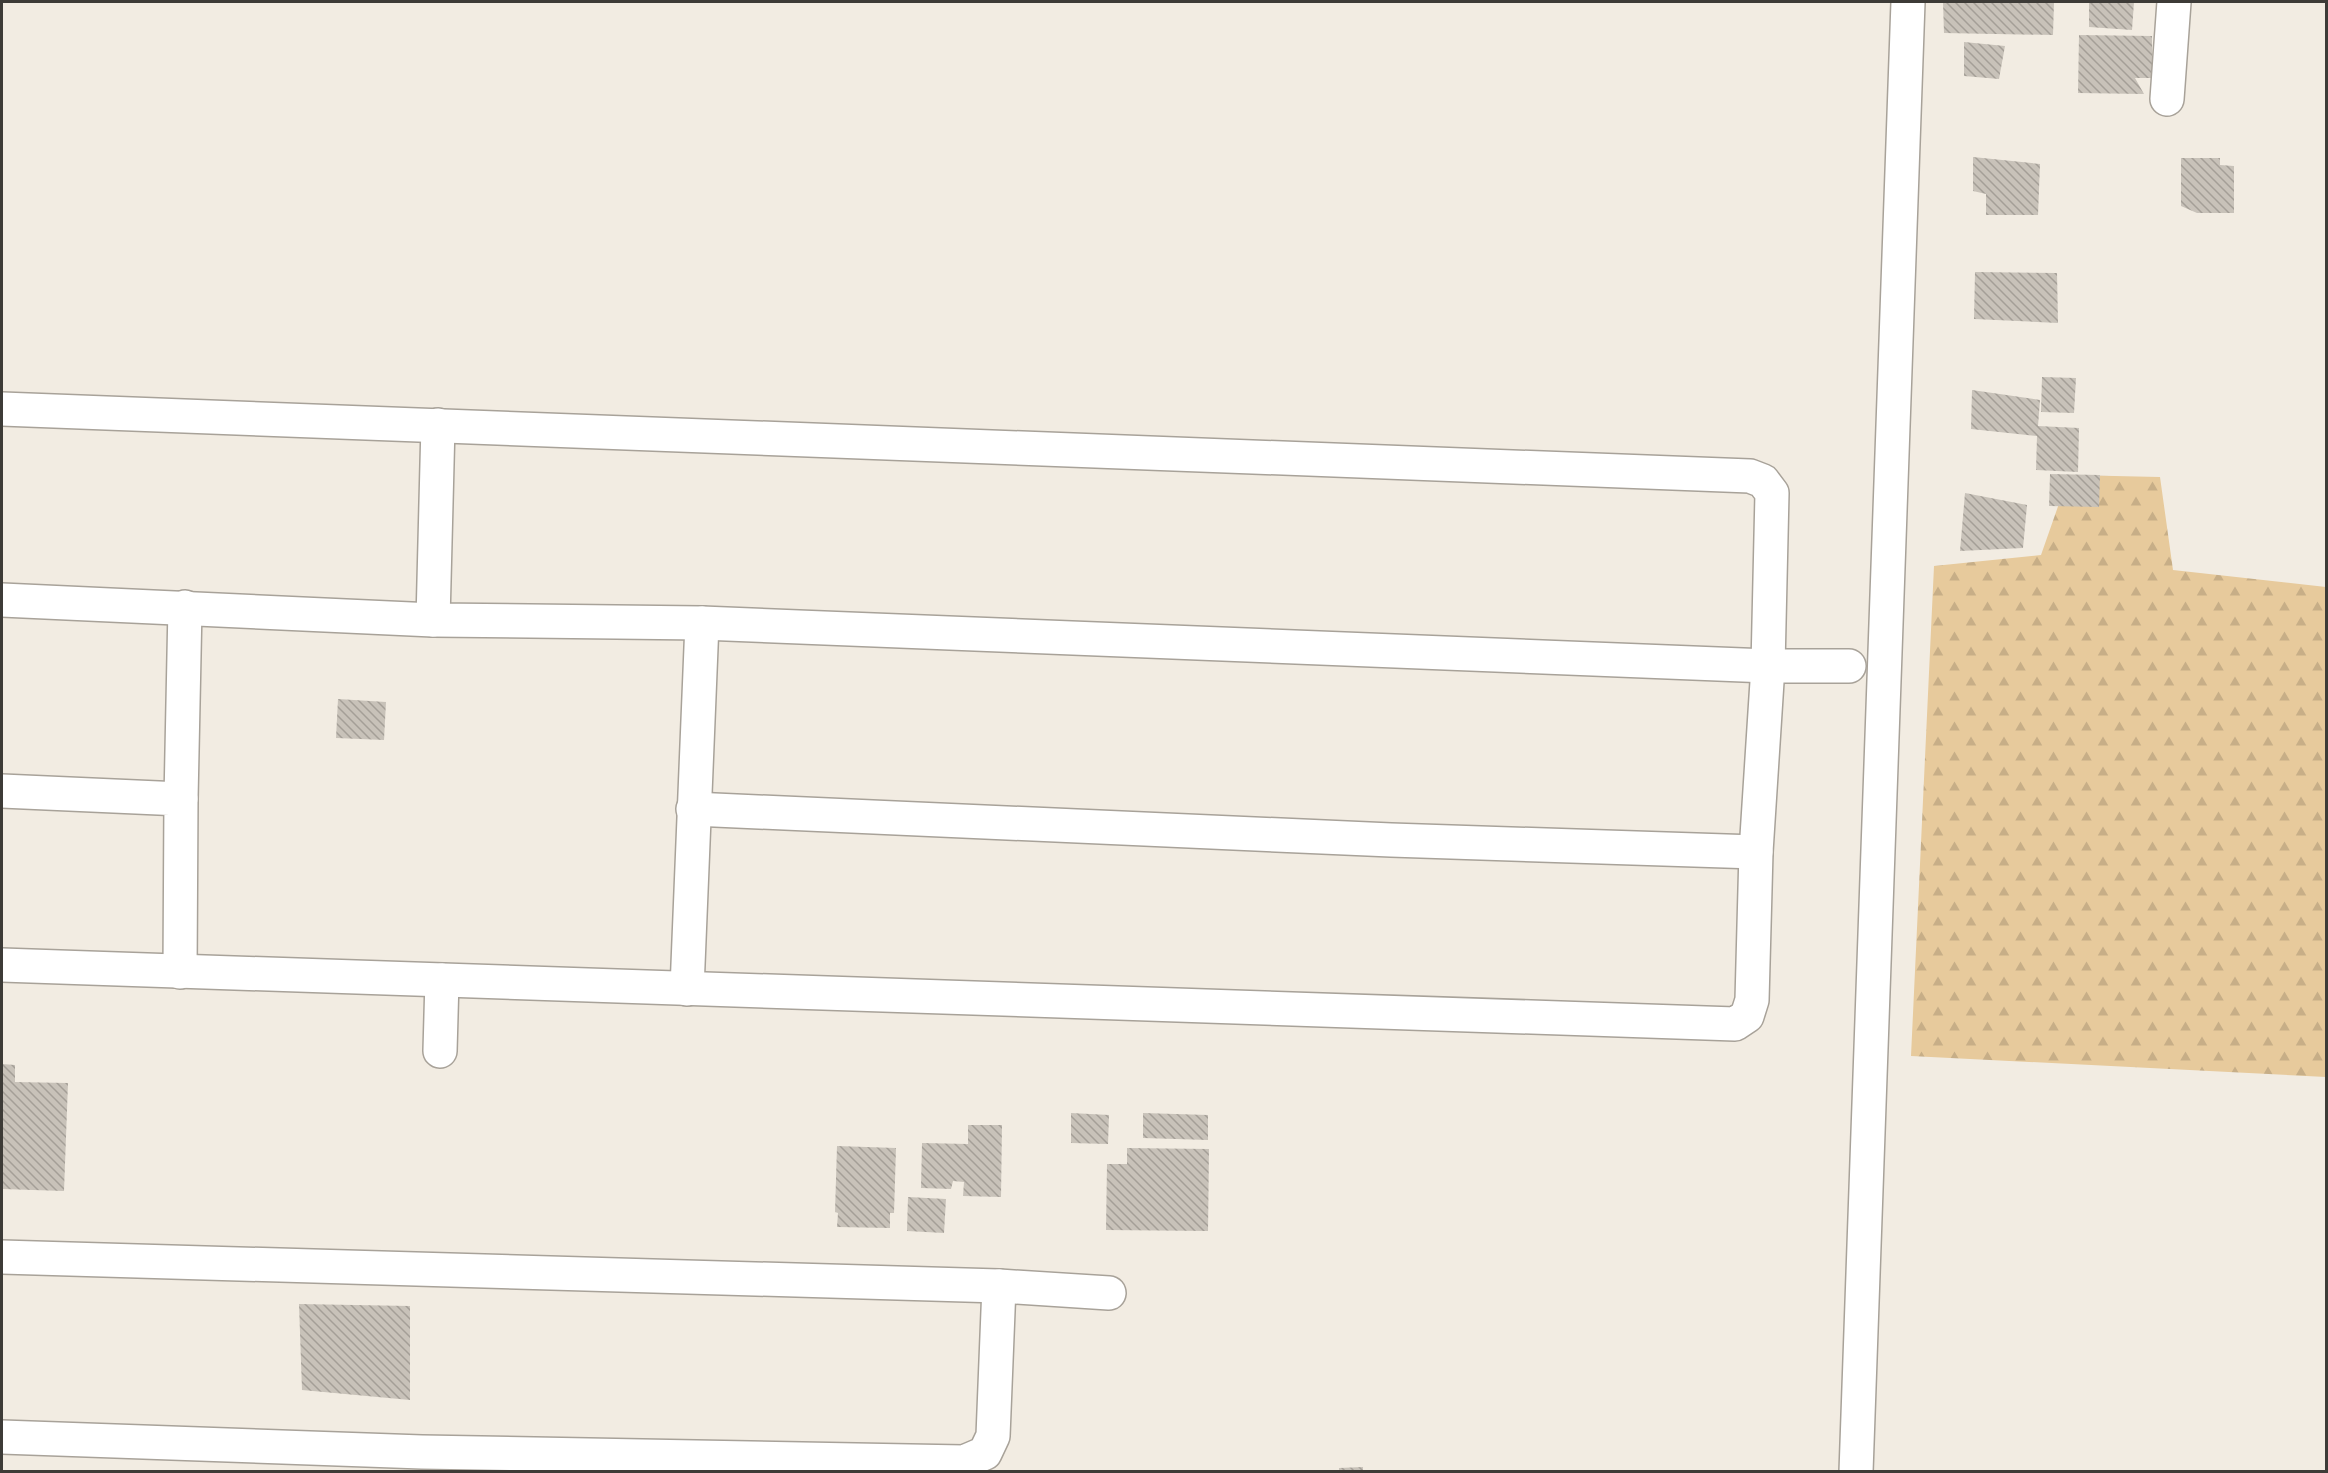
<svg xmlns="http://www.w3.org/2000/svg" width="2328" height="1473" font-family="'Fira Sans',sans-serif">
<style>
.forest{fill:url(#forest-firs)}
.building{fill:url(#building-back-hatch)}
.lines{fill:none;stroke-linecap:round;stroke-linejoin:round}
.minor-casing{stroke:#a8a299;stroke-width:36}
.minor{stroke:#fff;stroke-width:33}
</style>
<defs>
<pattern id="forest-firs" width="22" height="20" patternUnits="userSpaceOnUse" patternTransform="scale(1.5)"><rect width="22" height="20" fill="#e7ca9c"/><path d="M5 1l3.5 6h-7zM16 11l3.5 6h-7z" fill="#c7ae87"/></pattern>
<pattern id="building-back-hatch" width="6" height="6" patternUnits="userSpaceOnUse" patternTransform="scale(1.5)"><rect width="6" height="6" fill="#c8c2b9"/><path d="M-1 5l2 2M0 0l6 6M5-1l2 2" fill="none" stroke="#a49f97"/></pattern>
</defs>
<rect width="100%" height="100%" fill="#f2ece2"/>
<!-- forest -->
<path class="forest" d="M2069,475L2160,477L2173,570L2326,587V1077L1911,1056L1934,566L2041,555Z"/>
<!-- building -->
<g class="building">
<path d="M1943,2H2054L2053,35L1944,33Z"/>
<path d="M2089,2H2134L2132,30L2089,27Z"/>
<path d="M2079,35L2152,36V78H2135L2144,94L2078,93Z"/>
<path d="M1964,42L2005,46L1999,79L1964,76Z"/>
<path d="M1973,157L2040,164L2038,215H1986V194L1973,191Z"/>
<path d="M2181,158H2220V165L2234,166V213H2197L2181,206Z"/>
<path d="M1975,272L2057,273L2058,323L1974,319Z"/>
<path d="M2042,377L2076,378L2074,413L2041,412Z"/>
<path d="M1972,390L2040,400L2038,426L2079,428L2078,472L2036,470L2037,436L1971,429Z"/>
<path d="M2050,474L2100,475L2099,507L2049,506Z"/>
<path d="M1965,493L2027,505L2023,548L1960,551Z"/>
<path d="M338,699L386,702L384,740L336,738Z"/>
<path d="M2,1064L15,1065V1082L68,1083L64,1191L2,1189Z"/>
<path d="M1071,1113L1109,1115L1108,1144L1071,1143Z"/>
<path d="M1143,1113L1208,1115V1140L1143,1138Z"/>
<path d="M968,1125H1002L1001,1197L963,1196L964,1182L953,1181L951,1189L921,1188L922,1143L968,1144Z"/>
<path d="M837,1146L896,1148L894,1213H890V1228L837,1227L838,1213L835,1212Z"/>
<path d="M1127,1148L1209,1149L1208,1231L1106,1230L1107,1164H1127Z"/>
<path d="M908,1197L946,1199L944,1233L907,1231Z"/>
<path d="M299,1304L410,1306V1400L302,1390Z"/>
<path d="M1363,1467V1472H1339V1468Z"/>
</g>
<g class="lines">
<defs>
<g id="minor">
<path d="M2167,99L2174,2"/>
<path d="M2,409L1750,476L1763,481L1772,493L1768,666L1756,852L1752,1000L1747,1016L1735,1024L2,965"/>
<path d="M2,600L433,620L702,623L1768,666H1849"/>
<path d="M433,620L438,425"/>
<path d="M2,791L181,799L180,972"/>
<path d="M181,799L185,607"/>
<path d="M693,809L1391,840L1756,852"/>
<path d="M687,989L702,623"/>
<path d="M440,1051L442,980"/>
<path d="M2,1257L999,1286L1109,1293"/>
<path d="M2,1437L422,1452L964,1462L985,1453L993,1436L999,1286"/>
<path d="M1856,1472L1908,2"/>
</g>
</defs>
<!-- minor casing -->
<use href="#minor" class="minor-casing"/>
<!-- minor -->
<use href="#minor" class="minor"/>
</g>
<!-- border -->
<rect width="2328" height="1473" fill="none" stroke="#3d3b37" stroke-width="6"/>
</svg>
